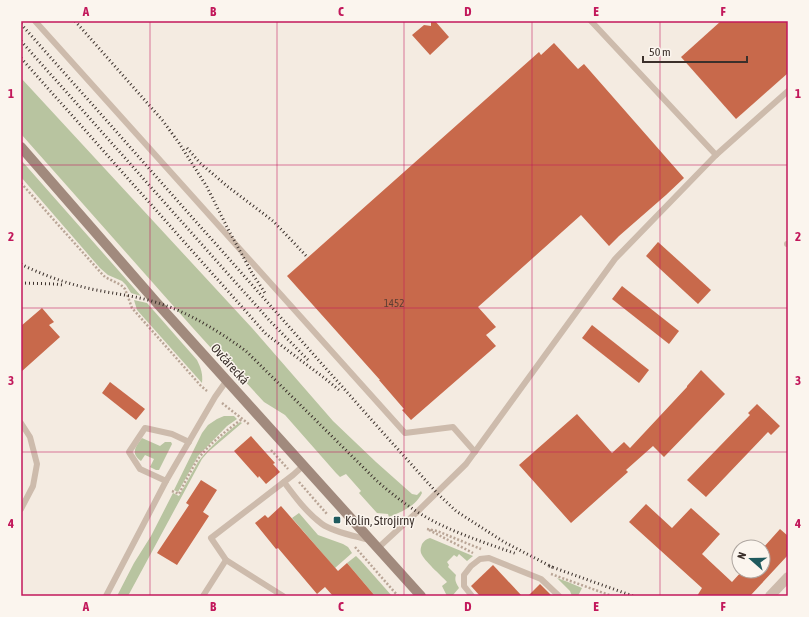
<svg xmlns="http://www.w3.org/2000/svg" width="809" height="617" font-family="'Asap Condensed',sans-serif">
<style>
.green{fill:#b8c4a0}
.building{fill:#c8694b}
.lines{fill:none;stroke-linecap:round;stroke-linejoin:round}
.path{stroke:#b9a596;stroke-width:2.5;stroke-dasharray:2 2;stroke-linecap:butt}
.lane{stroke:#cdbbac;stroke-width:6}
.street{stroke:#cdbbac;stroke-width:10}
.secondary{stroke:#a18a7d;stroke-width:10}
.rail{stroke:#3b302b;stroke-width:3;stroke-dasharray:1 3;stroke-linecap:butt}
.grid{fill:none;stroke:#c2185b;stroke-width:1;stroke-opacity:0.55}
.poi-dot{fill:#1f5a5e;stroke:#fbf5ee;stroke-width:1.5}
.labels{text-anchor:middle;dominant-baseline:central;stroke-width:3;stroke-linejoin:round;paint-order:stroke}
.number-label{font-size:11px;fill:#5e3e33}
.street-label{font-size:13px;fill:#3b302b;stroke:#fbf5ee}
.poi-label{font-size:13px;fill:#3b302b;stroke:#fbf5ee;text-anchor:start}
.neatline{fill:none;stroke:#c2185b;stroke-width:1.5}
.grid-label{font-size:13px;text-anchor:middle;font-weight:bold;fill:#c2185b}
</style>
<rect width="100%" height="100%" fill="#f4ebe1"/>
<!-- green -->
<g class="green">
<path d="M21,78L252,328L333,421L376,462L412,494L417,495L421,491L422,493C416,506 401,512 389,517L388,514L377,513L359,493L361,491L346,474L340,477L336,473L285,415L264,402L229,364L211,348L192,327L21,134Z"/>
<path d="M21,160L141,296L131,293L126,285L122,281L108,275L100,268L21,177Z"/>
<path d="M134,300L147,303L197,360C201,368 203,374 202,383L137,310Z"/>
<path d="M224,416H234L237,419L227,426L198,456L178,492L174,490L202,433L208,425L217,419Z"/>
<path d="M240,422L242,423L208,452L202,459L128,596H117L134,563L151,536L173,493L179,496L198,462C210,446 225,434 240,422Z"/>
<path d="M142,438L160,446L165,442H171L172,444L159,470H156L150,467L154,459L145,455L141,461C130,453 136,446 142,438Z"/>
<path d="M299,513L318,535L343,544L348,547L352,553L335,568L292,518Z"/>
<path d="M430,538L473,556L467,561L459,554L457,557L454,555L447,562L449,565L448,567L456,575C454,581 457,584 459,588L453,595L454,596H447L442,586L447,582C441,575 424,561 421,553C420,550 421,547 422,544C424,541 426,539 430,538Z"/>
<path d="M356,556L361,561L392,596H375L347,563Z"/>
<path d="M557,578L568,582L582,588L578,596H572L570,591Z"/>
</g>
<!-- building -->
<g class="building">
<path d="M431,21H435L449,37L430,55L412,35L424,25L431,26Z"/>
<path d="M721,21H788V73L736,119L681,57Z"/>
<path d="M554,43L578,69L584,64L684,178L666,195L619,236L609,246L581,215L478,307L496,327L486,335L496,346L411,420L402,410L404,409L379,380H380L287,276L539,52L541,55Z"/>
<path d="M658,242L711,290L698,304L646,256Z"/>
<path d="M622,286L679,331L669,344L612,299Z"/>
<path d="M42,308L54,322L49,325L60,337L21,372V326Z"/>
<path d="M592,325L649,370L639,383L582,338Z"/>
<path d="M701,370L725,394L664,457L653,446L626,470L628,472L571,523L519,465L577,414L612,453L624,442L630,448L687,387V386Z"/>
<path d="M110,382L145,409L136,420L102,393Z"/>
<path d="M757,404L780,426L771,435L768,432L706,497L687,480L750,415L748,413Z"/>
<path d="M251,436L275,463L273,464L280,472L266,484L259,476L258,478L234,451Z"/>
<path d="M201,480L217,490L203,512L209,516L177,565L157,553L189,505L186,503Z"/>
<path d="M646,504L672,528L691,508L720,534L702,554L732,582L742,571H763V548L780,529L788,536V555L750,596H697L702,588L629,522Z"/>
<path d="M281,506L338,571L347,563L375,596H333L325,587L317,594L278,548L276,549L255,523L265,515L268,518Z"/>
<path d="M493,565L522,596H480L471,586Z"/>
<path d="M540,584L552,596H528Z"/>
</g>
<g class="lines">
<!-- path -->
<g class="path">
<path d="M21,183L102,274L105,277L121,285L125,289L132,308L201,386L207,391"/>
<path d="M222,403L250,425"/>
<path d="M271,450L288,469"/>
<path d="M299,482L327,514"/>
<path d="M172,491L179,494C185,482 191,470 198,459C210,443 226,431 242,419"/>
<path d="M427,529L437,531L481,549"/>
<path d="M429,530L473,553"/>
<path d="M355,547L398,596"/>
<path d="M551,574L612,596"/>
</g>
<!-- lane -->
<g class="lane">
<path d="M35,21L405,433L453,427L475,452"/>
<path d="M591,21L716,155"/>
<path d="M787,244H788"/>
<path d="M21,423L30,437L37,464L33,486L21,509"/>
<path d="M166,481L140,469L129,452L145,428L172,434L189,442"/>
<path d="M284,482C295,497 307,513 322,524C333,532 355,536 369,540"/>
<path d="M378,548L417,512L466,464L615,259L716,155L788,91"/>
<path d="M106,596L166,481L215,397L227,380"/>
<path d="M203,596L226,560"/>
<path d="M283,596L226,560L211,538L293,475L304,465"/>
<path d="M472,596L464,586V575L471,566L480,559L489,558L541,579L559,596"/>
</g>
<!-- street -->
<path class="street" d="M770,596L788,577"/>
<!-- secondary -->
<path class="secondary" d="M21,147L156,302L421,596"/>
<!-- rail -->
<g class="rail">
<path d="M75,21L163,121L179,143L207,187L229,231L252,273L265,293"/>
<path d="M21,24L369,417L437,493L456,511L504,542L554,568"/>
<path d="M21,41L269,320L309,361"/>
<path d="M21,58L266,334L327,380L339,390"/>
<path d="M187,148L200,163L227,186L273,221L296,245L308,258"/>
<path d="M21,264C28,268 36,271 43,274C60,281 77,286 96,290C116,294 136,296 155,302C189,312 218,331 246,351L376,480C395,497 416,513 439,524C464,536 491,545 517,554"/>
<path d="M21,283L55,284L63,285"/>
<path d="M549,566L633,596"/>
</g>
</g>
<!-- grid -->
<path class="grid" d="M150,21V596M277,21V596M404,21V596M532,21V596M660,21V596M21,165H788M21,308H788M21,452H788"/>
<!-- markers -->
<rect class="poi-dot" x="333" y="516" width="8" height="8" rx="2"/>
<g class="labels">
<!-- number labels -->
<g class="number-label">
<text x="394" y="303">1452</text>
</g>
<!-- street labels -->
<g class="street-label">
<text transform="translate(230 364) rotate(48)">Ovčárecká</text>
</g>
<!-- poi labels -->
<g class="poi-label">
<text x="345" y="520">Kolín, Strojírny</text>
</g>
</g>
<!-- border -->
<rect width="809" height="617" fill="none" stroke="#fbf5ee" stroke-width="44"/>
<!-- north arrow -->
<g transform="translate(751 559) rotate(290)"><circle r="19" fill="#fbf5ee" stroke="#aea6a0"/>
<path d="M0-3L7 15L0 10L-7 15Z" fill="#1f5a5e"/>
<text y="-6" font-size="11" font-weight="bold" text-anchor="middle" fill="#3b302b">N</text>
</g>
<!-- scale -->
<path d="M643 56v6h104v-6" fill="none" stroke="#3b302b" stroke-width="2"/>
<text x="649" y="56" font-size="12" fill="#3b302b" stroke="#fbf5ee" stroke-width="3" paint-order="stroke">50 m</text>
<rect x="22" y="22" width="765" height="573" class="neatline"/>
<g class="grid-label">
<text x="86" y="16">A</text>
<text x="213" y="16">B</text>
<text x="341" y="16">C</text>
<text x="468" y="16">D</text>
<text x="596" y="16">E</text>
<text x="723" y="16">F</text>
<text x="11" y="98">1</text>
<text x="798" y="98">1</text>
<text x="11" y="241">2</text>
<text x="798" y="241">2</text>
<text x="11" y="385">3</text>
<text x="798" y="385">3</text>
<text x="11" y="528">4</text>
<text x="798" y="528">4</text>
<text x="86" y="611">A</text>
<text x="213" y="611">B</text>
<text x="341" y="611">C</text>
<text x="468" y="611">D</text>
<text x="596" y="611">E</text>
<text x="723" y="611">F</text>
</g>
</svg>
